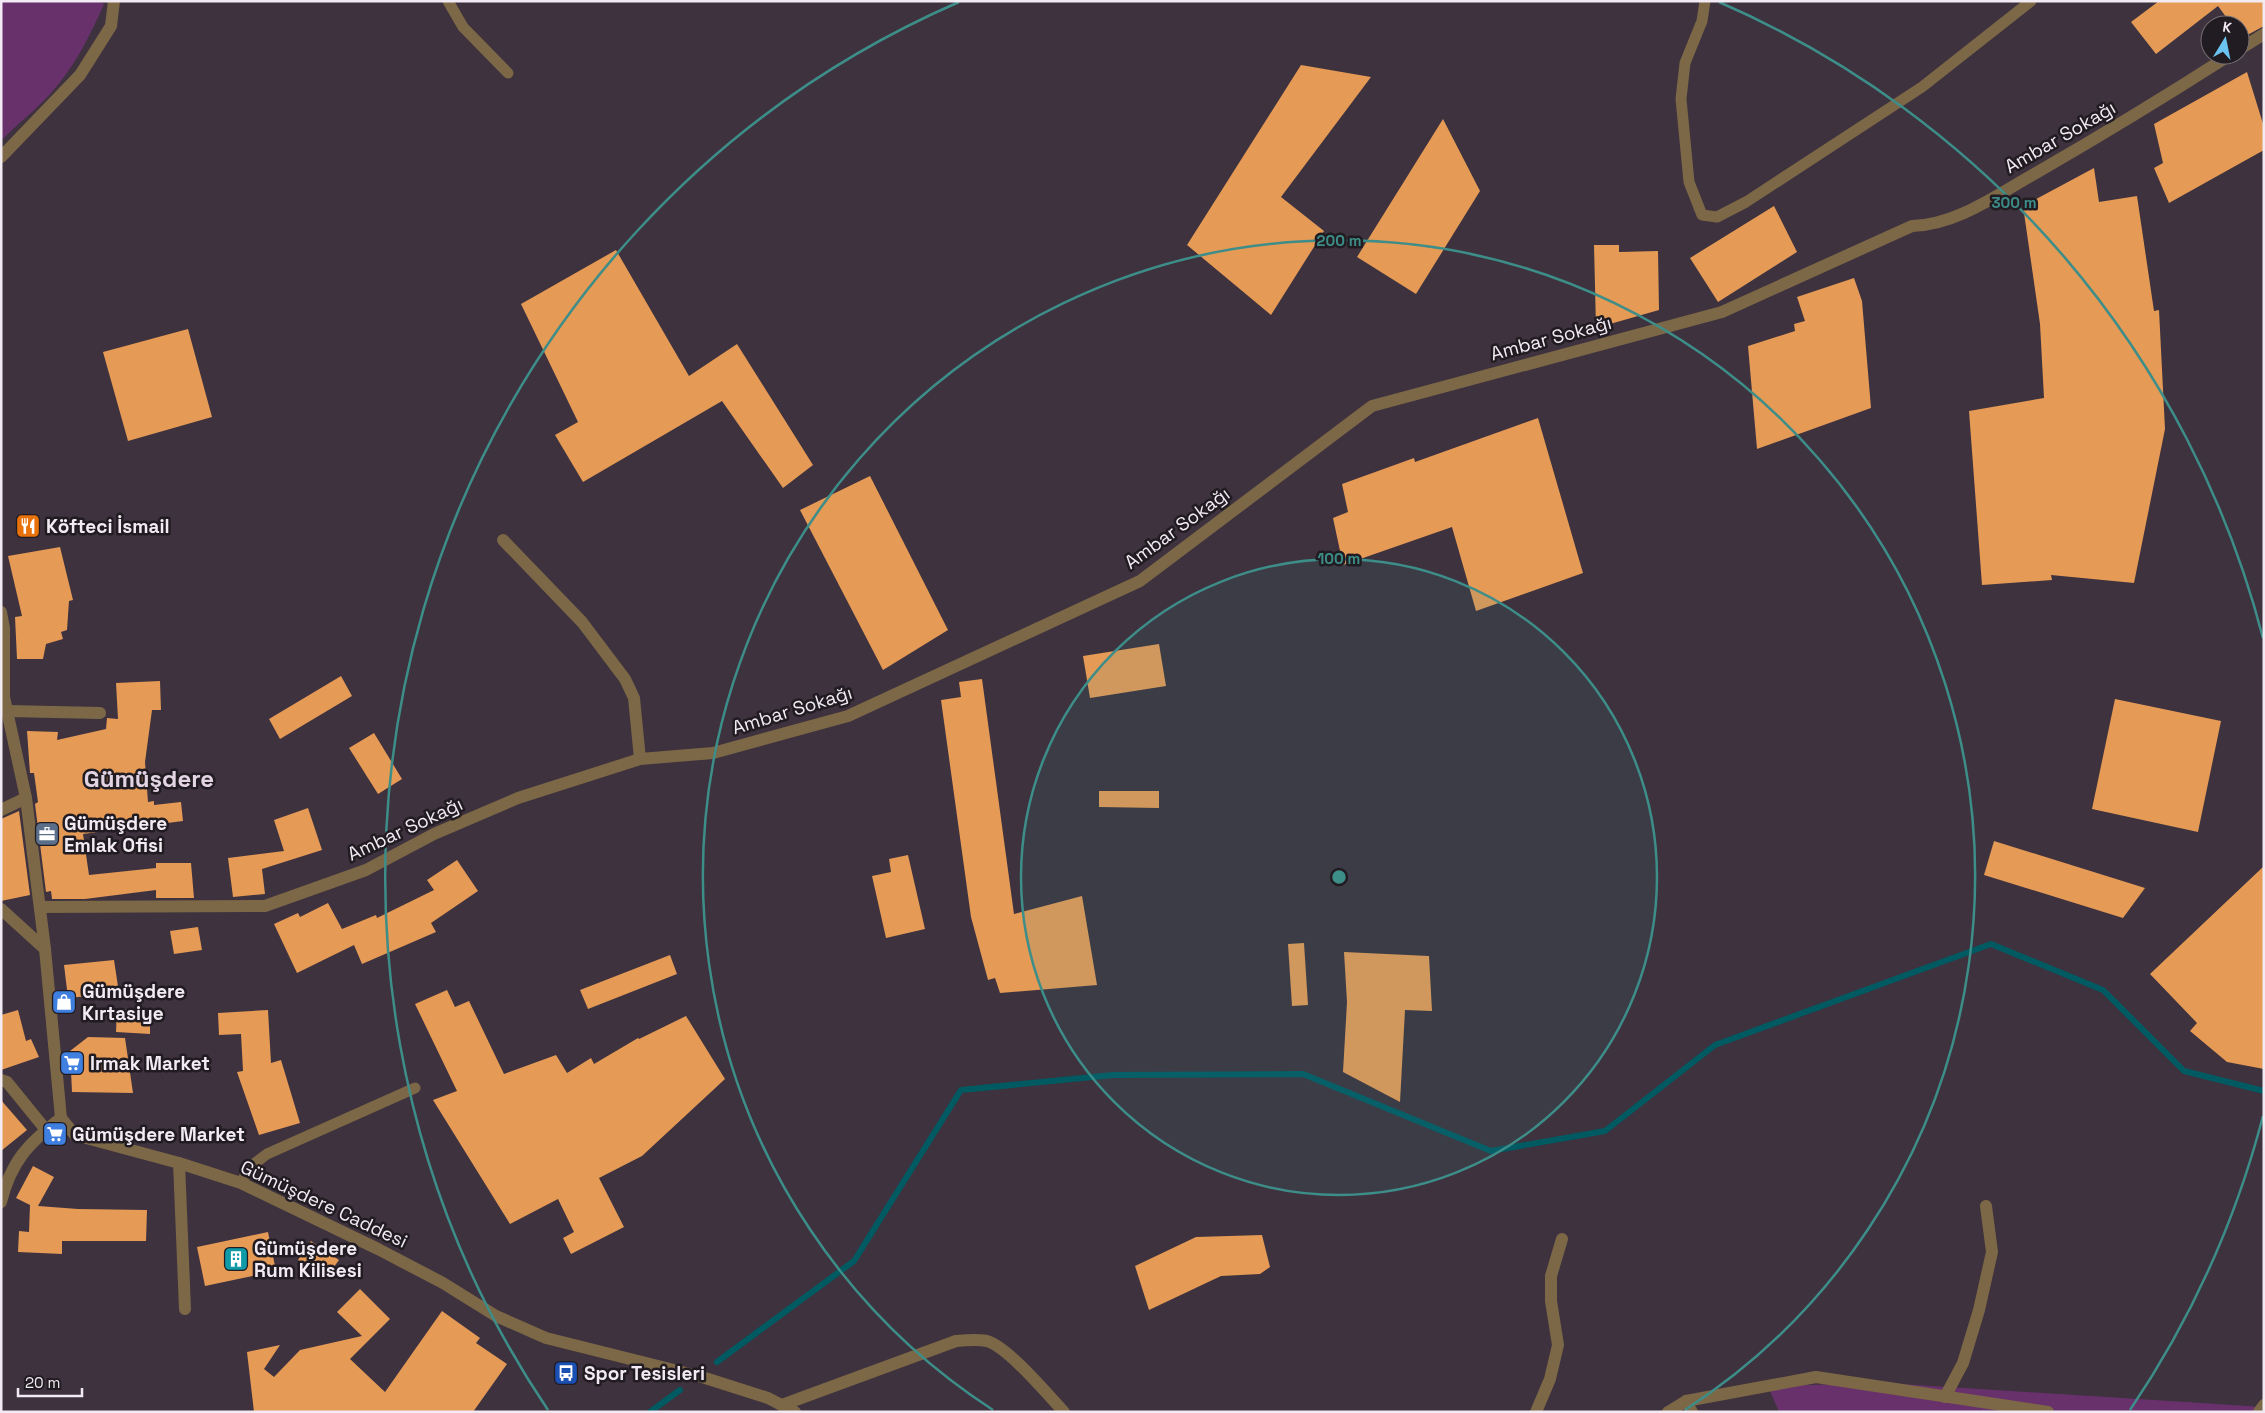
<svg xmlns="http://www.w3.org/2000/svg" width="2265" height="1413" font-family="'Space Grotesk',sans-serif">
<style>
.green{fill:#68316c}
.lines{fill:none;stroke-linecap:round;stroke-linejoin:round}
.stream{stroke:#005a62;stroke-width:6}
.building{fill:#e59a56}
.service{stroke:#7c6746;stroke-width:11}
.minor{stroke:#7c6746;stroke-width:12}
.tertiary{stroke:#7c6746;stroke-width:12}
.ring{fill:none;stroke:#3d8d89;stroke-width:2.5}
.labels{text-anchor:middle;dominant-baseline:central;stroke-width:5;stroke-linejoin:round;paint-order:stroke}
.street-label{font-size:19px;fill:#f3ebf3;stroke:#211c21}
.poi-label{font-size:19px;font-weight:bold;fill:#f3ebf3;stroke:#211c21;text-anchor:start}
.district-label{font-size:24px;font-weight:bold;fill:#e3d4e4;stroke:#211c21}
.centre{fill:#3d8d89;stroke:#211c21;stroke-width:2.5}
.ring-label{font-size:15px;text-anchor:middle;font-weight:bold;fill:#3d8d89;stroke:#211c21;stroke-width:5;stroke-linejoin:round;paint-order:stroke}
</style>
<rect width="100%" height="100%" fill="#3d323e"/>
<!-- green -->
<g class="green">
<path d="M1,1H98L104,4C90,36 75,66 51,93C36,110 17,124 1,141Z"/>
<path d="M1884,1383L2264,1407V1412H1779L1768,1386Z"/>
</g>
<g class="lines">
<!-- stream -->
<g class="stream">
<path d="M717,1362L854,1261L961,1090L1113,1075L1303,1074L1491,1151L1605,1131L1715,1045L1991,944L2103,990L2184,1071L2264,1091"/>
<path d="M650,1412L680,1390"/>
</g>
</g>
<!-- building -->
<g class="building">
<path d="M2159,1H2264V26L2240,39V25H2232L2218,6L2156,54L2131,22Z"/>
<path d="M1301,65L1371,77L1281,197L1324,231L1271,315L1187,245Z"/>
<path d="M2247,72L2264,127V150L2169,203L2154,168L2163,163L2154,124Z"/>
<path d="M1443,119L1480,191L1416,294L1357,257Z"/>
<path d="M2094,168L2099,202L2137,196L2154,311L2159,310L2165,429L2134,583L2051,575L2052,580L1982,585L1969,411L2044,398L2040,324L2023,206Z"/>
<path d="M1774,206L1797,252L1718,302L1690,258Z"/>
<path d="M1594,245H1619V252L1658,251L1659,310L1596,328Z"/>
<path d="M616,250L689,376L737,344L813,465L783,488L722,401L583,482L555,435L578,422L521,304Z"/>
<path d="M1854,278L1862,301L1871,408L1757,449L1748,346L1795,331L1794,324L1805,321L1797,297Z"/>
<path d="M188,329L212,417L128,441L103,352Z"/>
<path d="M1538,418L1583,573L1476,611L1452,527L1343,565L1333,518L1348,512L1342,484L1414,458L1415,462Z"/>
<path d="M870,476L948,630L883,670L800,510Z"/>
<path d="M60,547L73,600L69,601L67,630L61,632L63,639L46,644L43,659H17L15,617L22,616L8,556Z"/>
<path d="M1159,644L1166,686L1090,698L1083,656Z"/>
<path d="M341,676L352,696L280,739L269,719Z"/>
<path d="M982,679L1014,914L1082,896L1097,985L1000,993L995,978L988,980L971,917L941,700L961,697L959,682Z"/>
<path d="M160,681L161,710H152L145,762L148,802L154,801V805L181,802L183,821L83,834L89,875L156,868V863H191L194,898H156V890L85,899H52L51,891L46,892L35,804L38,802L34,773H30L27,731L58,732L57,740L106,729L107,718L118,719L116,683Z"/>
<path d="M2115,699L2221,721L2198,832L2092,809Z"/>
<path d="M374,733L402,779L378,794L349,748Z"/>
<path d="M1099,791H1159V808L1099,807Z"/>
<path d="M308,808L322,850L262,869L265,894L233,897L228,858L284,851L274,820Z"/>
<path d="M19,811L30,895L1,901V819Z"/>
<path d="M1994,841L2145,888L2123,918L1984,875Z"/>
<path d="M908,855L925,929L886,938L872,876L891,872L889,859Z"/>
<path d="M457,860L478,891L431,923L436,932L362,964L354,945L297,973L274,924L298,913L300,917L328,903L342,929L376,915L377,918L434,890L427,880Z"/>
<path d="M2264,866V1069L2227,1062L2190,1031L2197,1023L2150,974Z"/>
<path d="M198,927L202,950L174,954L170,931Z"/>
<path d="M1304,943L1308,1005L1292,1006L1288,944Z"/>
<path d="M1344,952L1429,956L1432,1011L1405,1010L1400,1102L1343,1072L1347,1002Z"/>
<path d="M670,955L677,974L588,1009L580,990Z"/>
<path d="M114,960L119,993L68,998L64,965Z"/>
<path d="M447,990L455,1007L469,1001L504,1074L556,1055L567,1073L591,1058L594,1064L638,1038L639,1039L686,1016L725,1079L642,1156L599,1178L624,1227L571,1254L563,1238L574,1232L558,1199L510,1224L433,1100L457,1091L415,1004Z"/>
<path d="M117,1009L150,1010V1034L116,1032Z"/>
<path d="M18,1010L26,1041L31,1039L39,1057L1,1070V1015Z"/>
<path d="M268,1010L271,1063L281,1060L300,1123L259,1135L237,1072L243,1071L241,1034L219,1035L218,1013Z"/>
<path d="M88,1037L125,1038L133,1093L72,1092L70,1051Z"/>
<path d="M1,1100L27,1130L1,1151Z"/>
<path d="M33,1166L54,1177L38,1206L78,1209L147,1210L146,1241H62V1254L18,1252L19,1231L29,1232L30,1205L16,1198Z"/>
<path d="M268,1232L276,1271L205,1286L197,1247Z"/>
<path d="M1262,1235L1270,1267L1260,1274L1221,1276L1149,1310L1135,1266L1196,1237Z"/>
<path d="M311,1241L339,1260L325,1279L298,1260Z"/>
<path d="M360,1289L390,1319L350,1359L385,1392L442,1311L480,1338L476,1343L507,1364L473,1412H254L247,1352L280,1345L264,1369L274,1377L300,1350L362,1336L337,1312Z"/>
</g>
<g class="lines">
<!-- service -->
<g class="service">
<path d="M448,1L463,27L508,73"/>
<path d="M1705,1L1702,21L1685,63L1681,99L1689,182L1702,215L1717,217L1746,202L1922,87L2031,1"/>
<path d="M241,1183L250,1167L267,1154L415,1088"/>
</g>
<!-- minor -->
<g class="minor">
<path d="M2240,49L2264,34"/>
<path d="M1,157L80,75L111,26L114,1"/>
<path d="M503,540L582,622L625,679L634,698L640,759"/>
<path d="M8,711L100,713"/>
<path d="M1,810L26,798"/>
<path d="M40,907L265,906L366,870L434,834L518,798L640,759L713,753L848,716L1140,581L1372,406L1722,312L1912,226C1957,225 1998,194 2036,173C2102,135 2166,96 2230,55"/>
<path d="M1,909L45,949"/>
<path d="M1,1080L7,1082L46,1130"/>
<path d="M179,1163L185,1309"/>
<path d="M1,1202C11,1161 29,1143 61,1118"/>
<path d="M1945,1397L1963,1363L1979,1310L1992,1252L1986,1206"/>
<path d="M1686,1401L1692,1412"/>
<path d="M782,1405L956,1341C966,1340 977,1339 987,1341C1008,1347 1048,1395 1064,1412"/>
<path d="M1536,1412L1550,1379L1558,1345L1551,1301V1276L1562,1239"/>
<path d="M1668,1412L1686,1401L1816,1377L2048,1412"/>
<path d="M2259,1412L2264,1405"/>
</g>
<!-- tertiary -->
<path class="tertiary" d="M1,612L4,628V697L26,798L45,949L61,1118L75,1135L179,1163L241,1183L378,1249L443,1283L496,1316L546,1338L702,1377L768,1398L795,1412"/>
</g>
<!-- distance rings -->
<circle cx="1339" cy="877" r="318" fill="#3d8d89" fill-opacity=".12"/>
<g class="ring">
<circle cx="1339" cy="877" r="318"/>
<path d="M993 1410A636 636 0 1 1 1685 1410"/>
<path d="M2263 1116A954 954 0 0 1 2130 1410M548 1410A954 954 0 0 1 959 2M1719 2A954 954 0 0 1 2263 638"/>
</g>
<!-- icons -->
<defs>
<symbol id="restaurant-square" viewBox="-11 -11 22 22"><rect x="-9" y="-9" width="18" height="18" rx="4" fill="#e8710a" stroke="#211c21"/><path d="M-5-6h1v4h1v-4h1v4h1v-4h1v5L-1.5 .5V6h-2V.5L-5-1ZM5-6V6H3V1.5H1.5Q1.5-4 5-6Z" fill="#fff"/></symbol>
<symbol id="office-square" viewBox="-11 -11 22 22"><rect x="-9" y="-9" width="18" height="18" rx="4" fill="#5c6f8a" stroke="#211c21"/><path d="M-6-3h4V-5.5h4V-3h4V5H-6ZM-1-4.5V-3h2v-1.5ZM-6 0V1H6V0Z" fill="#fff"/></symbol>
<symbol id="shop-square" viewBox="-11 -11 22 22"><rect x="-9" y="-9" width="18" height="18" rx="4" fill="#3f7fe0" stroke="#211c21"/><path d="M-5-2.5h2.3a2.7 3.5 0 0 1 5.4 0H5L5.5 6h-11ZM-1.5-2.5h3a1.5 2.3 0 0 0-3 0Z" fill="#fff"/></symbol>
<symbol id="supermarket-square" viewBox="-11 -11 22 22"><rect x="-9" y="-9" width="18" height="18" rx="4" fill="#3f7fe0" stroke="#211c21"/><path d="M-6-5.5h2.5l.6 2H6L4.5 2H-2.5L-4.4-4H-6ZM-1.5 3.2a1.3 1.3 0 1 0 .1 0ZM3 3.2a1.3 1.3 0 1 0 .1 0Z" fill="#fff"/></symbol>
<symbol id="building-square" viewBox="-11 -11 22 22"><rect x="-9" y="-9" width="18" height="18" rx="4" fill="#0f9aa8" stroke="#211c21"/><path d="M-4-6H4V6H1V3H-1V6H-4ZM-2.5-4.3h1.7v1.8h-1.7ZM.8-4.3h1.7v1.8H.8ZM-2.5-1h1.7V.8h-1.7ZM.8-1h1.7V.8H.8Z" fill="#fff"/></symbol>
<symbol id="bus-square" viewBox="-11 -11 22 22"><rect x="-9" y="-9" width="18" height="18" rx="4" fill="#1a4fb4" stroke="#211c21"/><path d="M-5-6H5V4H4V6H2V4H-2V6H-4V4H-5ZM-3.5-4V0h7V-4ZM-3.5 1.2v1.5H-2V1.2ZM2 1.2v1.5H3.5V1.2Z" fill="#fff"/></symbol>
</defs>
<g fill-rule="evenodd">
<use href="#restaurant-square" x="14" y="512" width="28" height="28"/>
<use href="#office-square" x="33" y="820" width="28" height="28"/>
<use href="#shop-square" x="50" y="988" width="28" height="28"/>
<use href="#supermarket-square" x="58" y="1049" width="28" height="28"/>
<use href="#supermarket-square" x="41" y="1120" width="28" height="28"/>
<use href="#building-square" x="222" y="1245" width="28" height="28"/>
<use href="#bus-square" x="552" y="1359" width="28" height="28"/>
</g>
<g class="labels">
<!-- street labels -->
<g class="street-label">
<text transform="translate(2060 137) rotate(-30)">Ambar Sokağı</text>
<text transform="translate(1551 338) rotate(-15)">Ambar Sokağı</text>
<text transform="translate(1177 528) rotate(-36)">Ambar Sokağı</text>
<text transform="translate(792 710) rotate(-17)">Ambar Sokağı</text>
<text transform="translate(405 829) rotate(-25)">Ambar Sokağı</text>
<text transform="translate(324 1204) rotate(25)">Gümüşdere Caddesi</text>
</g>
<!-- poi labels -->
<g class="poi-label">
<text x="46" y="526">Köfteci İsmail</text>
<text x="64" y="823">Gümüşdere<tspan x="64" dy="22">Emlak Ofisi</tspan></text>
<text x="82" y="991">Gümüşdere<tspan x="82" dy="22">Kırtasiye</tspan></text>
<text x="90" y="1063">Irmak Market</text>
<text x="72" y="1134">Gümüşdere Market</text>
<text x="254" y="1248">Gümüşdere<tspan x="254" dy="22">Rum Kilisesi</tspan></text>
<text x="584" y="1373">Spor Tesisleri</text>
</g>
<!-- district labels -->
<g class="district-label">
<text x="149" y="778">Gümüşdere</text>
</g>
</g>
<circle cx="1339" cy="877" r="8" class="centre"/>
<g class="ring-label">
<text x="2014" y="208">300 m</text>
<text x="1339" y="246">200 m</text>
<text x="1339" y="564">100 m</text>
</g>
<!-- border -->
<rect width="2265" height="1413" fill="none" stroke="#f3ebf3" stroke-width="5"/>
<!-- north arrow -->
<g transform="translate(2225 40) rotate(10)"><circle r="24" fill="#211c21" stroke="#756f75"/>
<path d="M0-4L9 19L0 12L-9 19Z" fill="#6ac3f1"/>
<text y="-8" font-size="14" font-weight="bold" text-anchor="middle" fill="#f3ebf3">K</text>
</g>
<!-- scale -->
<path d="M18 1388v8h64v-8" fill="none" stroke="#f3ebf3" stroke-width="2.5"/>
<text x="25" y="1388" font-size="15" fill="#f3ebf3" stroke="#211c21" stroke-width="4" paint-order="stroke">20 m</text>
</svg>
